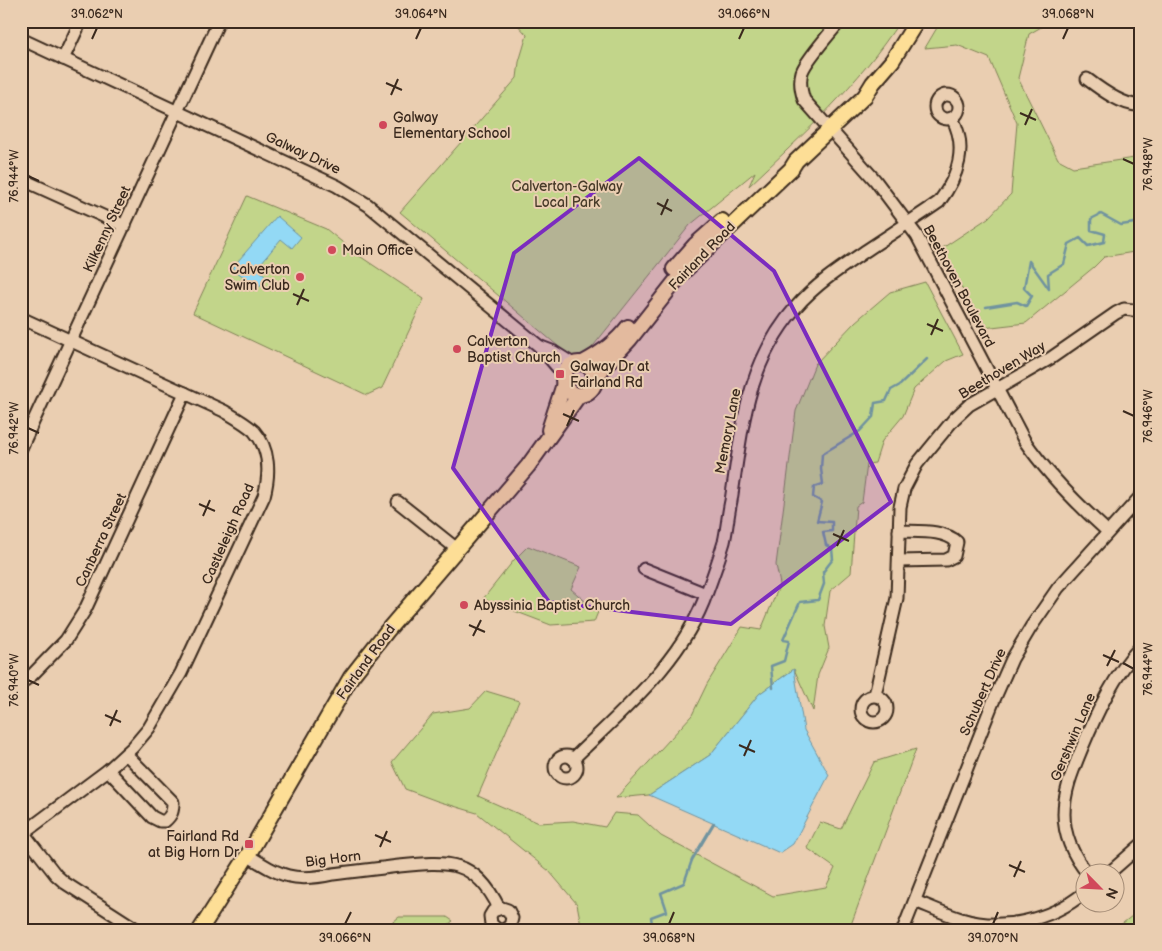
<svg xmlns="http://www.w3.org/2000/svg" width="1162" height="951" font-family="'Balsamiq Sans',sans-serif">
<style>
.green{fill:#c2d58a;stroke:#7e8054}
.water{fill:#93d9f5;stroke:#70939f}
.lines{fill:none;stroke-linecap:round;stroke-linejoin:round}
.stream{stroke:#70939f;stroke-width:2.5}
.minor-casing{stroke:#3b2a1e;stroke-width:15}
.major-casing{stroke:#3b2a1e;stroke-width:18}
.minor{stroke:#eaceb1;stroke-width:11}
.major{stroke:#fdde96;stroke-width:14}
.marked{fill:#7b2cbf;fill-opacity:0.2;stroke:#7b2cbf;stroke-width:4;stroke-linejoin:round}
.ticks{fill:none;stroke:#3b2a1e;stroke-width:2}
.poi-dot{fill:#d1495b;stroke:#eaceb1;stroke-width:2}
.labels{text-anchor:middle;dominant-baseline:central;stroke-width:4;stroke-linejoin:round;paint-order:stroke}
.poi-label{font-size:14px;fill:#3b2a1e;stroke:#eaceb1;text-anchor:start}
.street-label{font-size:14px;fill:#3b2a1e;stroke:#eaceb1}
.park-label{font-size:14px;fill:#483b29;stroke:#eaceb1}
.neatline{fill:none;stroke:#3b2a1e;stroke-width:2}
.ticks-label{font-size:12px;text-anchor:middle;fill:#3b2a1e}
</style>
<rect width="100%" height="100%" fill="#eaceb1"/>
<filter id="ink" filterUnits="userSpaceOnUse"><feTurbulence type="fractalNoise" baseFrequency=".02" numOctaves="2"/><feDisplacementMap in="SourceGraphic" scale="10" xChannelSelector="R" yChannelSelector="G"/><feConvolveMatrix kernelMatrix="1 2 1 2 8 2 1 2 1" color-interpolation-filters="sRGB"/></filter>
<g filter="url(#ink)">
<!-- green -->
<g class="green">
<path d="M514,21H900C859,84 804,134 749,186L755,172L690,225L586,355L572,358L400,212L517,78L519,62L527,35Z"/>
<path d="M941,21H1048L1043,26L1029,34L1018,78L1058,159L1073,167L1141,157V257L1134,252L1104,257L1094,267L1026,323L983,328L941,249L988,218L1011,194L1017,123L989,58L957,45L925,48Z"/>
<path d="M247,196L326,229L358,255L424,299L382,388L367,395L193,313Z"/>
<path d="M925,282L963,354L946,361L914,389L903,416L882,441L875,463L867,464L862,502L856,506L851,573L830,591L825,626L829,648L818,675L813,711L794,669L759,694L710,755L649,795L616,798L692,715L707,684L742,627L761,630L780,584L776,565L796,411L815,364L855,322L890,292Z"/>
<path d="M528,546L581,567L571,589L598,612L594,622L551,625L483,599L514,560Z"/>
<path d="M486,691L519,701L478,796L539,823L573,821L605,827L614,813L638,815L661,836L773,896L826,887L835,868L807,848L820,822L841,829L874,762L916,749L849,930H582L577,904L549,871L477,813L437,801L405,789L392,762L433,714L470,708Z"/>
<path d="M1141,909V930H1114Z"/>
<path d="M399,917H447L453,921L441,930H368L388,926Z"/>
</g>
<!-- water -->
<g class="water">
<path d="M277,216L301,237L292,248L281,239L257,268L267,277L258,288L232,268Z"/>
<path d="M794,669L804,730L829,775L793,844L780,853L649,795L710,755L759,694Z"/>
</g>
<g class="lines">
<!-- stream -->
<g class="stream">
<path d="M986,307L1017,302L1026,306L1032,296L1024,288L1029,261L1049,289L1048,274L1064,264L1069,244L1080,238L1088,246L1104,242L1105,234L1091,230V219L1101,214L1121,225L1141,222"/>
<path d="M773,688L771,666L784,661L789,641L783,640L800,602L818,600L824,584L823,572L833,559L832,549L826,545L823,532L832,531V522L817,521L822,502L813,497L814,487L823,484L821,469L822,454L860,431L873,417L875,403L886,401L891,390L900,385L927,359"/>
<path d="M653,930L651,917L667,911L661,893L684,883L692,860L714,823"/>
</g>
<defs>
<g id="minor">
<path d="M840,21C831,32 806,60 802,72C799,82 801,91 804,100L875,180L917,236L1024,440C1048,475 1076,503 1107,531"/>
<path d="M21,39L337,186L368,205L539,346L558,368L563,377"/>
<path d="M63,59L81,21"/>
<path d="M1087,79C1100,89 1124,107 1141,105"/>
<circle cx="947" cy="107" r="12"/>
<path d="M21,179L125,226"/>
<path d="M21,318L224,411C234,417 245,423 254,431C270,449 270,474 264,496L181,673L149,728L133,747L108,770L21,835"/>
<path d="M541,347L554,352L573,364"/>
<path d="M21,448L219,21"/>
<path d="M398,502L457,549"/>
<path d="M899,561L946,560L954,556L957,542C944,529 917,532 899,531"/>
<path d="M644,569L706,594"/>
<path d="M21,683L32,675L66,640L85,610L185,393"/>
<path d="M875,695L897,598L900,507L904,489L917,464L954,419L969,405L1051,358L1116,313L1124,309L1140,311"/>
<circle cx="874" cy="709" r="13"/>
<circle cx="566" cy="767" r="11"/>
<path d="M573,759C623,710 683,661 707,592C713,576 719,559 724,542C727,529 728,514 731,501C742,429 746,364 796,307C816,284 842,267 867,250C891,234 916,218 939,202C958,177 968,147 952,118"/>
<path d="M108,770L152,817L160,821H165C172,815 173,811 173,802L126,754"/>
<path d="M21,830L56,875L65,883L138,930"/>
<path d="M247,855C281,876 293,883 333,874C355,871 377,869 399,866C447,861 475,858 499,908"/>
<path d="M1088,874C1074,857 1064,836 1064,814C1064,790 1073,770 1082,748C1097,712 1114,675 1141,646"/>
<path d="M1108,874L1141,845"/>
<path d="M915,901C930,907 945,914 961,919C1002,932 1051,920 1084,893"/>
<path d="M498,930L491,924L490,916L493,911L502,908L508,910L512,918L510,926L503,930"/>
<path d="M903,930L993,702L1012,659L1031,627L1058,588L1141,496"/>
</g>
<g id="major">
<path d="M674,269L695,245L722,221"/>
<path d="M583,363C600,354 616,343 628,327"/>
<circle cx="579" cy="379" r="16"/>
<path d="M595,379L603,368L630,339L682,273L791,169L796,161L865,96L873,83L892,61L917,21"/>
<path d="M549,430L564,384"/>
<path d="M200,930L251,850L351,677L387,631L528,466L579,395"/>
</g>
</defs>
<!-- minor casing -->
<use href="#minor" class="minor-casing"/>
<!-- major casing -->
<use href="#major" class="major-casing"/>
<!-- minor -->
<use href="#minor" class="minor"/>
<!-- major -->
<use href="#major" class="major"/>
</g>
</g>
<!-- marked area -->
<path class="marked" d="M639,158L774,271L891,502L731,624L549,602L453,468L514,253Z"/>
<!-- ticks -->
<path class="ticks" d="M92,39L97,28M416,39L421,28M739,39L744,28M1063,39L1068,28M386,83L402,90M391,95L398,79M1020,113L1036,120M1025,125L1032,109M1123,159L1134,164M28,176L39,181M657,203L672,211M661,215L668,199M293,294L309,301M297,305L304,289M927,324L943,331M931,335L938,319M1123,411L1134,416M563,414L579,421M567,426L574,410M28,428L39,433M199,504L215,511M203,516L210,500M833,534L849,541M837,546L844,530M469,625L485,632M473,636L481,620M1103,655L1119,662M1123,663L1134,669M1107,666L1115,650M28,680L39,685M105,715L121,722M110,726L117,710M739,745L755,752M744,756L751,740M375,835L391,842M380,847L387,831M1009,865L1025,872M1014,877L1021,861M345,924L351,912M669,924L674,912M993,924L998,912"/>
<!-- markers -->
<g class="poi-dot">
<circle cx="383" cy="125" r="5"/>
<circle cx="332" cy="250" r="5"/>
<circle cx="300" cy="277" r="5"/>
<circle cx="457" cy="349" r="5"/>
<rect x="555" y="369" width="10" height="10" rx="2.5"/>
<circle cx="464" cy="605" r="5"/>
<rect x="244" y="839" width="10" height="10" rx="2.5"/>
</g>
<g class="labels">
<!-- poi labels -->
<g class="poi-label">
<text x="393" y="117">Galway<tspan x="393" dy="16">Elementary School</tspan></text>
<text x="342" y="250">Main Office</text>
<text x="290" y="269" text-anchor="end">Calverton<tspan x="290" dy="16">Swim Club</tspan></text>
<text x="467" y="341">Calverton<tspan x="467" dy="16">Baptist Church</tspan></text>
<text x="570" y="366">Galway Dr at<tspan x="570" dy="16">Fairland Rd</tspan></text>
<text x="474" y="605">Abyssinia Baptist Church</text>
<text x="239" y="836" text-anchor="end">Fairland Rd<tspan x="239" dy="16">at Big Horn Dr</tspan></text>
</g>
<!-- street labels -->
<g class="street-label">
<text transform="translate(303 153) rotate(25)">Galway Drive</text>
<text transform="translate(107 229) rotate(-65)">Kilkenny Street</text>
<text transform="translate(702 256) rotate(-46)">Fairland Road</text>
<text transform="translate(959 286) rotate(62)">Beethoven Boulevard</text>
<text transform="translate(1002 370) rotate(-31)">Beethoven Way</text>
<text transform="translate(728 431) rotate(-79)">Memory Lane</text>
<text transform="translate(228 534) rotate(-66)">Castleleigh Road</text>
<text transform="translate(101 540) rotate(-65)">Canberra Street</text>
<text transform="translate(366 662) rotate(-54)">Fairland Road</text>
<text transform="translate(983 692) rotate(-66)">Schubert Drive</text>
<text transform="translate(1073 737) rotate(-67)">Gershwin Lane</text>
<text transform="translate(333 859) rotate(-7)">Big Horn</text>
</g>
<!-- park labels -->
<g class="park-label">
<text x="567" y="186">Calverton-Galway<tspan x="567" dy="16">Local Park</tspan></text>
</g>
</g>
<!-- margin -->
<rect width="1162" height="951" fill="none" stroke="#eaceb1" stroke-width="55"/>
<!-- north arrow -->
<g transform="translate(1100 888) rotate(114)"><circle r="24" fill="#eaceb1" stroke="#a48c76"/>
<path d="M0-4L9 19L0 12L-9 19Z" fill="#d1495b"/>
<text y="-8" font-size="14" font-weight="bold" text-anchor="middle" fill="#3b2a1e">N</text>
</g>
<rect x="28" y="28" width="1106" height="896" class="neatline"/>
<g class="ticks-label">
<text x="97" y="18">39.062°N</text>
<text x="421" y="18">39.064°N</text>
<text x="744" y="18">39.066°N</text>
<text x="1068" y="18">39.068°N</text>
<text transform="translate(1148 164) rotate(-90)" y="4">76.948°W</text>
<text transform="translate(14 176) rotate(-90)" y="4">76.944°W</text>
<text transform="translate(1148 416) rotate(-90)" y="4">76.946°W</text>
<text transform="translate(14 428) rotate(-90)" y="4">76.942°W</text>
<text transform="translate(1148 669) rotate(-90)" y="4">76.944°W</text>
<text transform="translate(14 680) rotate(-90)" y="4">76.940°W</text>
<text x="345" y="942">39.066°N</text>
<text x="669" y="942">39.068°N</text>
<text x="993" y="942">39.070°N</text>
</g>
</svg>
